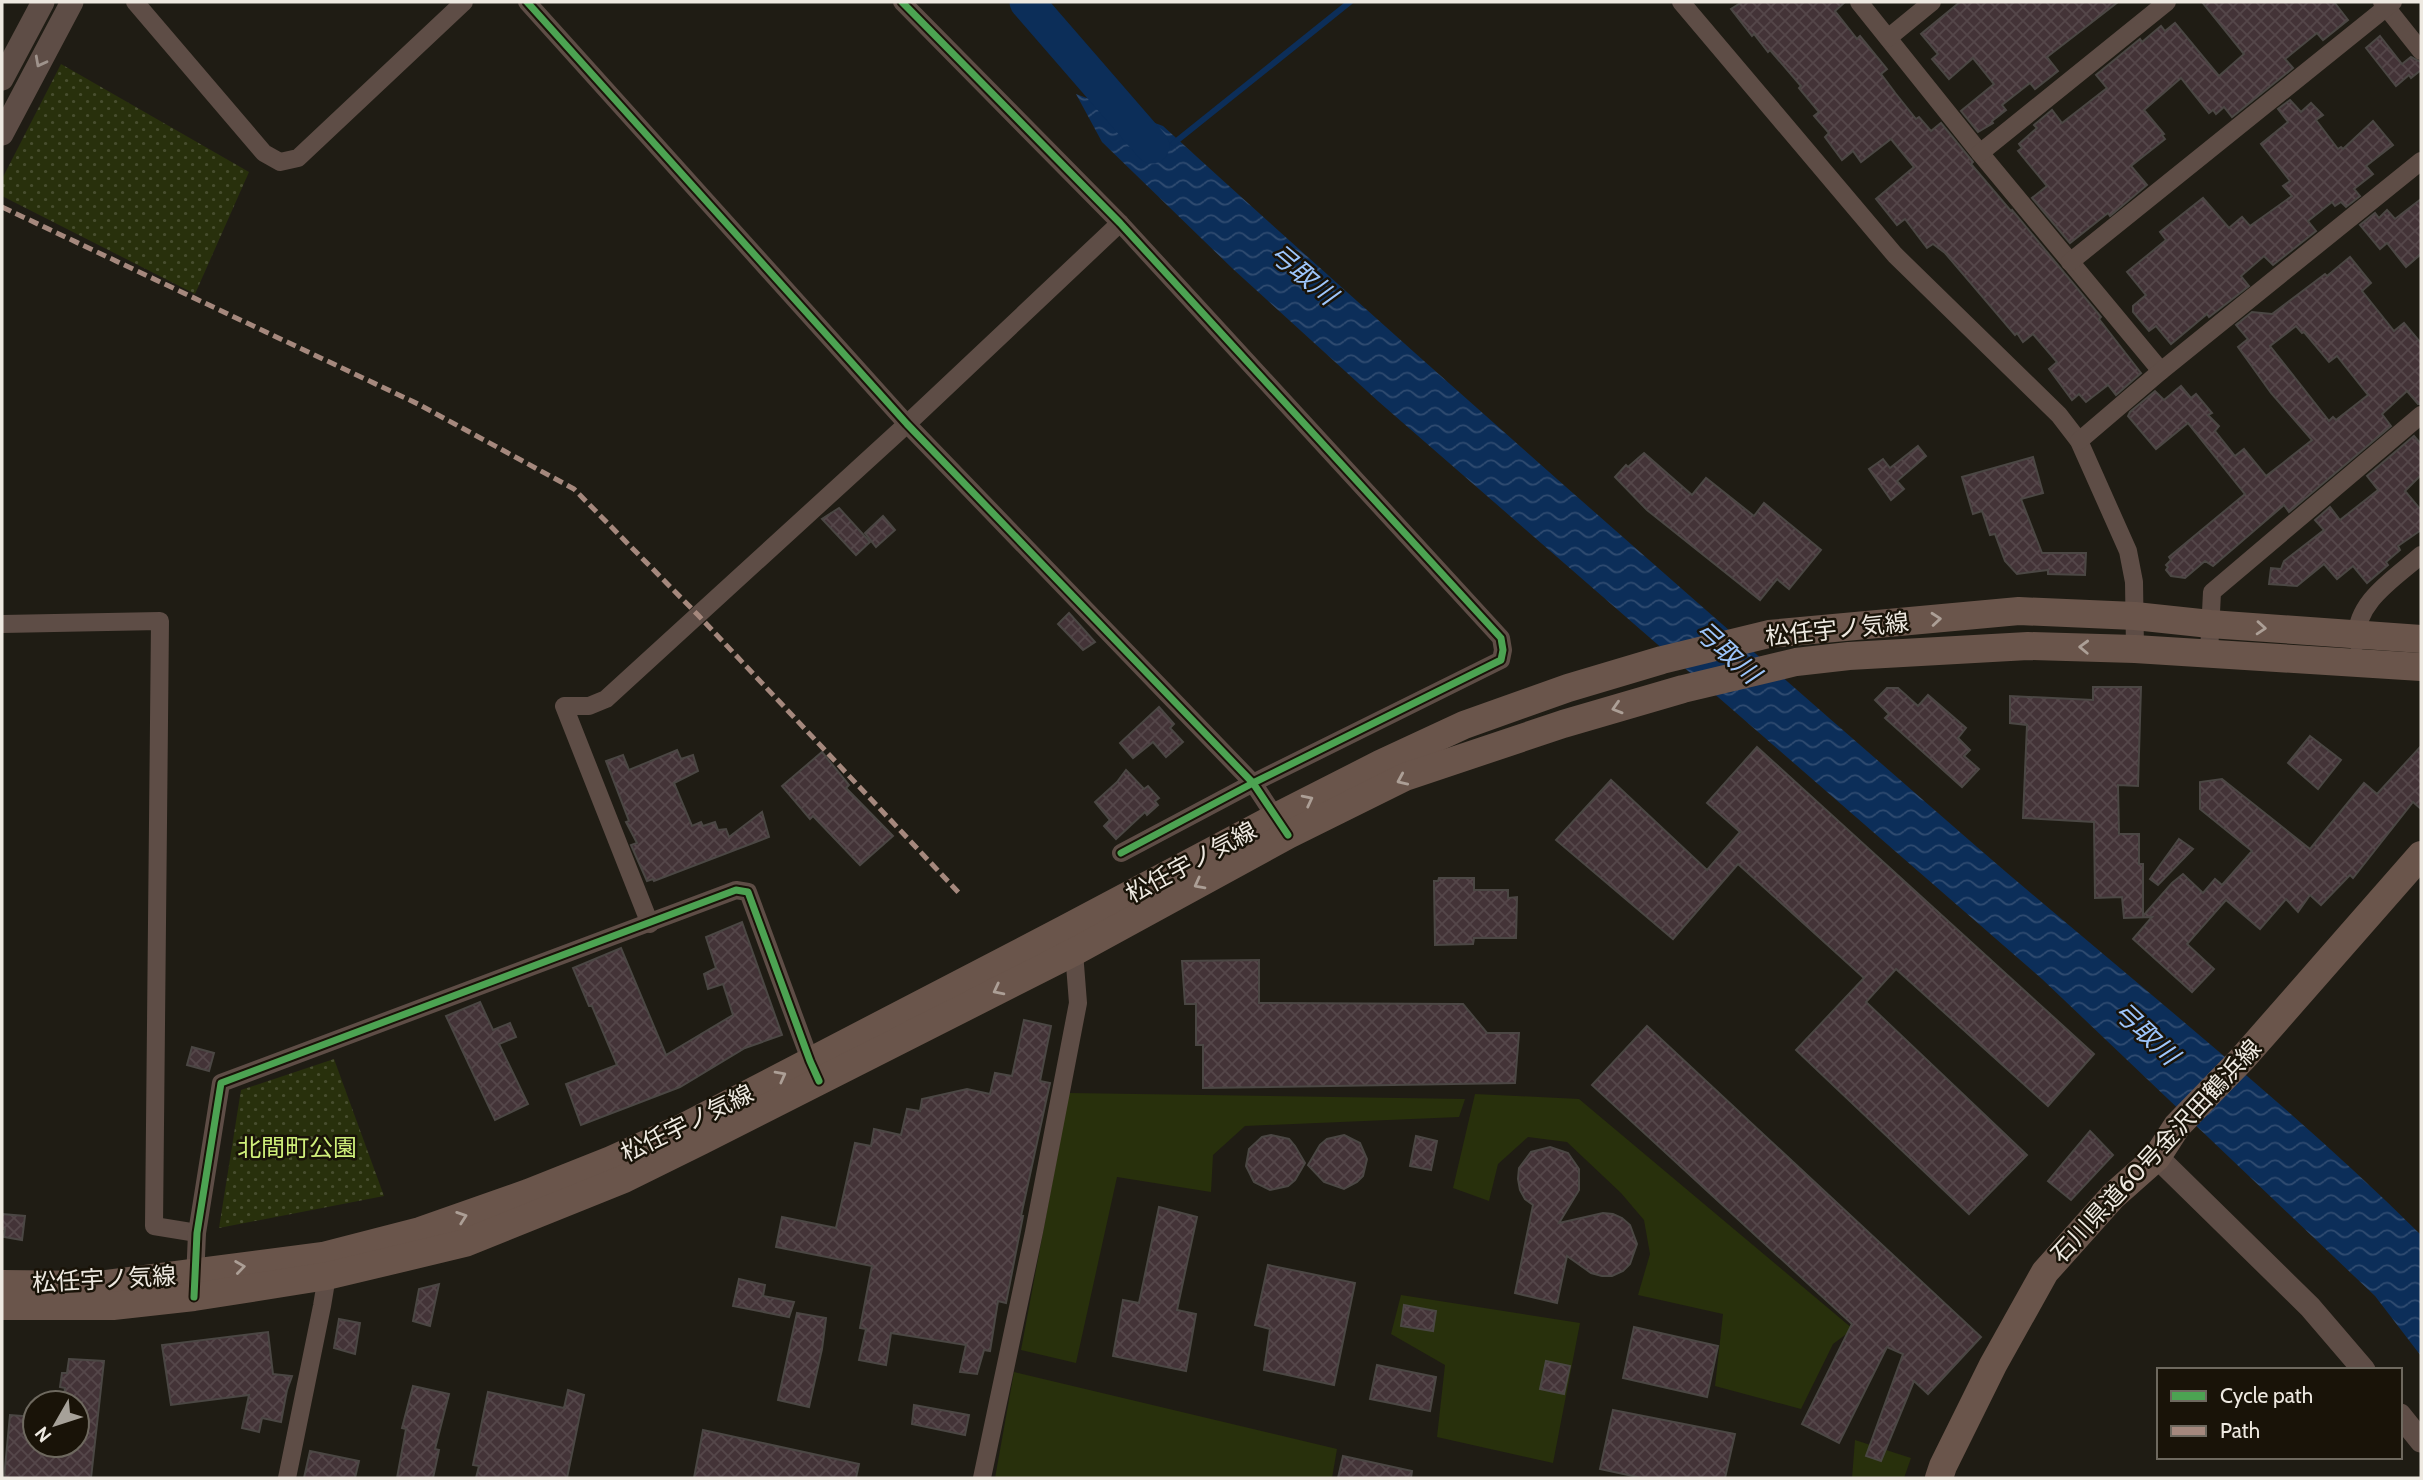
<svg xmlns="http://www.w3.org/2000/svg" width="2423" height="1480" font-family="Cabin,'Noto Sans JP',sans-serif">
<style>
.grass{fill:#28300c}
.park{fill:url(#park-dots)}
.water{fill:url(#water-waves)}
.lines{fill:none;stroke-linecap:round;stroke-linejoin:round}
.stream{stroke:#0c2e59;stroke-width:6}
.river{stroke:#0c2e59;stroke-width:35}
.building{fill:url(#building-cross-hatch);stroke:#4b4744;stroke-width:2;fill-rule:evenodd}
.minor{stroke:#5e4d46;stroke-width:18}
.tertiary{stroke:#5e4d46;stroke-width:23}
.primary{stroke:#6a554b;stroke-width:28}
.quiet{stroke:#a5887d;stroke-width:5;stroke-dasharray:10 5;stroke-linecap:butt}
.cycleway-casing{stroke:#191308;stroke-width:11}
.cycleway{stroke:#4ca352;stroke-width:7}
.oneway{stroke:#9f938c}
.oneway2{stroke:#ac9f96}
.labels{text-anchor:middle;dominant-baseline:central;stroke-width:5;stroke-linejoin:round;paint-order:stroke}
.street-label{font-size:24px;fill:#eee9e1;stroke:#191308}
.park-label{font-size:24px;fill:#cfef7a;stroke:#191308}
.water-label{font-size:26px;font-style:italic;fill:#9dc5fb;stroke:#191308}
</style>
<defs>
<pattern id="park-dots" width="8" height="8" patternUnits="userSpaceOnUse" patternTransform="scale(1.75)"><rect width="8" height="8" fill="#28300c"/><path d="M2 2h.1M6 6h.1" fill="none" stroke="#484e2f" stroke-width="1.8" stroke-linecap="round"/></pattern>
<pattern id="water-waves" width="16" height="10" patternUnits="userSpaceOnUse" patternTransform="scale(1.75)"><rect width="16" height="10" fill="#0c2e59"/><path d="M0 5q4-4 8 0t8 0" fill="none" stroke="#304c71"/></pattern>
<pattern id="building-cross-hatch" width="8" height="8" patternUnits="userSpaceOnUse" patternTransform="scale(1.75)"><rect width="8" height="8" fill="#433337"/><path d="M0 0l8 8M0 8l8-8" fill="none" stroke="#55474a"/></pattern>
</defs>
<rect width="100%" height="100%" fill="#1f1c14"/>
<!-- grass -->
<g class="grass">
<path d="M1069,1093L1465,1099L1459,1117L1245,1126L1213,1155L1211,1192L1117,1177L1076,1363L1021,1350Z"/>
<path d="M1475,1094L1579,1099L1853,1329L1833,1344L1801,1409L1715,1386L1723,1314L1638,1295L1650,1254L1644,1220L1621,1193L1567,1142L1528,1137L1498,1164L1489,1201L1453,1188Z"/>
<path d="M1401,1295L1580,1323L1553,1463L1437,1437L1445,1365L1391,1334Z"/>
<path d="M1014,1372L1337,1449L1332,1478H995Z"/>
<path d="M1855,1440L1911,1458L1904,1478H1852Z"/>
</g>
<!-- park -->
<g class="park">
<path d="M61,64L249,172L195,294L2,196V179Z"/>
<path d="M334,1059L384,1196L219,1228L241,1090Z"/>
</g>
<!-- water -->
<path class="water" d="M1076,94L1163,126C1431,370 1704,609 1977,847C2126,976 2281,1097 2421,1235V1356L2375,1296L2042,979L1379,402L1233,269L1102,142Z"/>
<g class="lines">
<!-- stream -->
<path class="stream" d="M1174,143L1350,2"/>
<!-- river -->
<path class="river" d="M1027,2L1152,146"/>
</g>
<!-- building -->
<g class="building">
<path d="M1742,2H1845L1835,11L1857,39L1860,36L1887,69L1881,74L1896,94L1916,119L1919,117L1931,131L1941,123L1973,162L1971,164L2011,211L2012,210L2101,317L2099,319L2141,373L2116,395L2108,385L2086,402L2079,394L2072,400L2049,369L2057,362L2033,334L2023,342L2017,333L2015,335L1945,253L1933,244L1927,248L1905,219L1897,225L1876,199L1914,167L1891,139L1861,162L1853,151L1842,160L1825,137L1829,133L1814,116L1819,112L1799,88L1801,86L1770,50L1768,52L1754,34L1752,36L1731,9Z"/>
<path d="M1960,2H2118L2047,57L2058,71L2035,89L2030,83L2002,105L2006,110L1992,121L1993,123L1978,132L1961,111L1994,84L1973,58L1949,79L1932,59L1938,54L1921,34Z"/>
<path d="M2202,2H2334L2348,20L2323,40L2317,33L2285,59L2293,68L2232,117L2224,107L2216,114L2213,110L2209,113L2181,78L2144,110L2164,134L2162,135L2165,139L2131,166L2147,185L2110,216L2108,213L2070,243L2032,198L2047,186L2018,151L2022,148L2019,144L2037,128L2034,125L2052,110L2062,123L2107,88L2096,75L2140,39L2142,42L2161,26L2165,31L2175,23L2219,76L2244,54Z"/>
<path d="M2380,36L2402,64L2411,57L2421,62V70L2411,78L2409,75L2396,86L2366,48Z"/>
<path d="M2290,100L2301,112L2311,103L2323,115L2316,120L2338,149L2341,147L2343,149L2373,121L2393,145L2366,166L2373,174L2354,189L2360,196L2346,207L2341,202L2335,206L2332,202L2308,221L2316,231L2273,265L2264,256L2241,276L2249,286L2209,317L2207,314L2171,344L2156,326L2149,331L2133,312V306L2146,295L2127,272L2166,240L2160,232L2203,198L2229,228L2242,217L2250,226L2292,196L2283,186L2290,181L2261,144L2288,122L2278,109Z"/>
<path d="M2421,199V254L2406,267L2387,243L2380,249L2360,225L2375,213L2379,218L2387,210L2395,219Z"/>
<path d="M2350,257L2371,283L2362,291L2394,331L2404,323L2421,343V404H2418L2407,391L2382,414L2391,426L2289,512L2284,505L2213,566L2205,561L2185,578L2171,576L2166,570L2168,567L2166,565L2171,560L2169,557L2245,494L2188,423L2156,449L2128,416L2130,412L2155,391L2164,400L2181,386L2191,398L2196,394L2212,413L2208,415L2219,426L2215,431L2235,456L2244,449L2266,476L2283,463L2312,440L2271,393L2238,347L2248,339L2236,325L2252,312L2272,314L2325,274L2327,276ZM2296,326L2302,333L2304,332L2329,362L2337,356L2368,395L2336,420L2333,417L2329,421L2270,346Z"/>
<path d="M2414,436L2421,444V475L2405,491L2421,510V530L2398,546L2400,550L2386,562L2388,565L2367,583L2353,566L2337,579L2324,564L2297,586L2269,584L2271,568L2281,569L2284,561L2324,530L2315,520L2330,507L2340,520L2378,490L2367,476Z"/>
<path d="M1918,446L1926,456L1897,481L1904,489L1891,500L1869,469L1883,459L1890,468Z"/>
<path d="M1644,453L1692,495L1706,478L1754,516L1764,503L1821,550L1789,589L1777,579L1760,600L1647,510L1615,477L1626,465L1628,467Z"/>
<path d="M2033,457L2043,493L2021,499L2042,553H2086L2085,575L2048,574V570L2017,574L2005,561L1995,534L1990,535L1982,511L1973,514L1962,477Z"/>
<path d="M839,508L870,542L856,555L822,519Z"/>
<path d="M883,516L895,530L876,547L865,533Z"/>
<path d="M1069,613L1095,642L1083,650L1058,624Z"/>
<path d="M2093,687H2141L2138,786L2118,785L2119,834H2139V864H2143V916L2172,883L2183,874L2203,893L2215,879L2222,885L2252,851L2200,809V782L2222,779L2310,849L2364,783L2377,794L2421,746V809L2413,802L2353,878L2350,875L2321,905L2310,895L2298,912L2286,899L2260,929L2226,900L2187,944L2214,969L2192,992L2133,939L2152,917L2124,918L2122,897L2095,898L2094,822L2023,818L2027,725L2010,723V696L2093,700Z"/>
<path d="M1887,688H1898L1918,706L1928,695L1966,728L1958,738L1970,750L1964,756L1979,769L1962,787L1885,718L1889,714L1875,700Z"/>
<path d="M1159,707L1174,724L1170,728L1183,742L1166,757L1153,742L1133,758L1120,743Z"/>
<path d="M2310,736L2341,760L2318,789L2288,763Z"/>
<path d="M1757,747L2094,1054L2048,1106L1896,969L1866,1002L2027,1155L1969,1214L1796,1050L1864,978L1738,864L1673,939L1556,840L1611,780L1707,870L1740,832L1707,803Z"/>
<path d="M677,750L681,759L693,755L698,771L674,783L692,826L701,822L703,826L715,822L718,830L726,829L729,837L762,812L769,837L654,881L653,879L647,881L631,845L637,843L626,822L629,821L606,761L623,755L629,770Z"/>
<path d="M822,752L849,785L846,788L893,836L860,865L813,816L810,819L782,786Z"/>
<path d="M1126,770L1144,789L1148,786L1159,798L1155,801L1158,805L1147,815L1145,812L1116,839L1104,826L1110,820L1095,802L1117,782Z"/>
<path d="M2179,839L2193,849L2158,885L2150,879Z"/>
<path d="M1439,878H1474V890H1508V898L1517,897L1516,938H1474L1473,944L1435,945L1434,881H1438Z"/>
<path d="M742,922L782,1035L745,1048L680,1087L581,1125L566,1084L617,1065L592,1006H589L573,968L621,948L666,1055L733,1015L723,984L708,989L704,974L716,968L706,937Z"/>
<path d="M1259,960V1003L1463,1004L1487,1033H1519L1515,1083L1203,1088V1045H1196V1004H1185L1182,961Z"/>
<path d="M480,1002L493,1030L510,1023L516,1037L499,1044L528,1104L495,1120L446,1016Z"/>
<path d="M1024,1020L1051,1026L1040,1081L1050,1083L1021,1216H1023L1006,1303L998,1301L990,1351L984,1350L977,1374L960,1372L966,1345L891,1333L886,1365L859,1360L866,1329L860,1328L872,1266L776,1247L782,1217L836,1228L855,1143L871,1146L874,1129L901,1135L907,1109L920,1111L922,1099L967,1089L990,1094L995,1073L1012,1076Z"/>
<path d="M1647,1026L1981,1337L1928,1394L1914,1381L1881,1461L1866,1456L1903,1354L1887,1347L1839,1443L1802,1424L1852,1324L1592,1085Z"/>
<path d="M192,1047L214,1053L209,1071L187,1065Z"/>
<path d="M2090,1131L2113,1155L2071,1200L2048,1181Z"/>
<path d="M1271,1135L1289,1139L1295,1146L1305,1163L1295,1180L1288,1186L1270,1190L1254,1182L1246,1166L1249,1149L1262,1137Z"/>
<path d="M1344,1135L1360,1143L1367,1159L1363,1176L1357,1182L1344,1189L1324,1182L1308,1165L1320,1145L1327,1139Z"/>
<path d="M1416,1136L1437,1141L1431,1170L1410,1166Z"/>
<path d="M1550,1147L1568,1153L1579,1169V1190L1559,1223L1603,1213L1613,1214L1622,1218L1630,1225L1637,1244L1630,1264L1623,1271L1612,1276H1602L1591,1273L1567,1256L1557,1303L1515,1293L1533,1205L1525,1199L1520,1190L1518,1179L1519,1168L1531,1152Z"/>
<path d="M1159,1207L1197,1217L1177,1310L1196,1314L1186,1371L1113,1356L1123,1300L1139,1303Z"/>
<path d="M2,1214L25,1216L22,1240L4,1237L5,1229H2Z"/>
<path d="M1268,1265L1355,1283L1334,1385L1264,1370L1270,1329L1255,1325Z"/>
<path d="M739,1279L765,1285L763,1296L794,1302L789,1317L733,1306Z"/>
<path d="M439,1284L430,1326L413,1321L419,1289Z"/>
<path d="M1404,1305L1436,1311L1433,1331L1401,1326Z"/>
<path d="M797,1313L826,1318L822,1349L809,1407L778,1400Z"/>
<path d="M339,1319L360,1323L355,1354L334,1348Z"/>
<path d="M1634,1327L1718,1346L1707,1397L1623,1378Z"/>
<path d="M268,1332L273,1374L292,1376L287,1390L281,1422L262,1418L259,1432L242,1428L249,1395L171,1405L162,1345Z"/>
<path d="M69,1359L104,1361L91,1478H4L10,1415L35,1417V1445H77V1403H63L65,1388L60,1387L62,1373H67Z"/>
<path d="M1546,1361L1570,1366L1564,1394L1540,1389Z"/>
<path d="M1377,1365L1436,1377L1430,1411L1370,1399Z"/>
<path d="M413,1386L449,1394L435,1449L439,1450L433,1478H397L406,1429L402,1428Z"/>
<path d="M568,1390L584,1395L567,1478H476L479,1466L473,1465L488,1392L564,1408Z"/>
<path d="M914,1405L969,1415L965,1435L912,1424Z"/>
<path d="M1613,1410L1735,1434L1725,1478H1642L1600,1469Z"/>
<path d="M703,1430L859,1464L856,1478H694Z"/>
<path d="M310,1451L359,1461L355,1478H304Z"/>
<path d="M1343,1456L1412,1471L1411,1478H1338Z"/>
</g>
<g class="lines">
<!-- minor -->
<g class="minor">
<path d="M135,2L264,153L280,162L298,158L464,2"/>
<path d="M527,2L907,424L1253,783L1280,824"/>
<path d="M902,2L1120,223L1501,638L1503,650L1501,660L1253,783L1121,853"/>
<path d="M1681,2L1895,255L2059,415L2079,441L2128,551L2134,582L2135,649"/>
<path d="M1859,2L1980,153L2161,371"/>
<path d="M2382,2L2421,51"/>
<path d="M1888,38L1932,2"/>
<path d="M1980,153L2167,2"/>
<path d="M2070,262L2393,2"/>
<path d="M2079,441L2161,371L2421,161"/>
<path d="M2,624L160,621L154,1226L197,1233"/>
<path d="M2357,642C2353,603 2395,578 2421,555"/>
<path d="M2209,653L2212,592L2421,415"/>
<path d="M650,924L564,706H589L606,699L907,424L1120,223"/>
<path d="M195,1280L197,1233L221,1083L736,890L748,892L813,1068"/>
<path d="M287,1478L322,1306L327,1276L325,1269"/>
<path d="M982,1478L1034,1232L1078,1003L1074,952L1072,946"/>
</g>
<!-- tertiary -->
<g class="tertiary">
<path d="M2,79L43,2"/>
<path d="M2,134L72,2"/>
<path d="M2157,1157L2310,1307L2364,1370"/>
<path d="M2400,1415L2421,1441"/>
</g>
<!-- primary -->
<g class="primary">
<path d="M2,1284L99,1285L323,1256L420,1231L528,1193L611,1160L684,1127L1065,929L1276,817L1380,764L1464,725L1568,688L1662,660L1769,634L2019,611L2135,616L2210,624L2421,639"/>
<path d="M2,1306H113L194,1297L327,1276L465,1243L624,1179L701,1141L1074,952L1288,835L1405,777L1563,724L1683,689L1796,662L1849,656L2028,646L2135,649L2421,667"/>
<path d="M1939,1478L1943,1466L1993,1365L2045,1272L2113,1196L2157,1157L2177,1126L2243,1058L2421,855"/>
</g>
<!-- quiet -->
<path class="quiet" d="M2,207L418,404L574,489L698,615L959,893"/>
<defs>
<g id="cycleway">
<path d="M527,2L907,424L1253,783L1288,835"/>
<path d="M902,2L1120,223L1501,638L1503,650L1501,660L1253,783L1121,853"/>
<path d="M194,1297L197,1233L221,1083L736,890L748,892L810,1061L819,1081"/>
</g>
</defs>
<!-- cycleway casing -->
<use href="#cycleway" class="cycleway-casing"/>
<!-- cycleway -->
<use href="#cycleway" class="cycleway"/>
</g>
<!-- one-way arrows -->
<defs><path id="oneway-chevron" d="M-2-3.5L2.5 0L-2 3.5" fill="none" stroke-width="1.6" stroke-linecap="round" stroke-linejoin="round" transform="scale(1.75)"/></defs>
<use class="oneway" href="#oneway-chevron" transform="translate(40 62) rotate(118)"/>
<g class="oneway2">
<use href="#oneway-chevron" transform="translate(1936 619) rotate(-5)"/>
<use href="#oneway-chevron" transform="translate(2261 628) rotate(4)"/>
<use href="#oneway-chevron" transform="translate(2084 647) rotate(-178)"/>
<use href="#oneway-chevron" transform="translate(1617 708) rotate(163)"/>
<use href="#oneway-chevron" transform="translate(1402 780) rotate(156)"/>
<use href="#oneway-chevron" transform="translate(1308 800) rotate(-27)"/>
<use href="#oneway-chevron" transform="translate(1199 884) rotate(152)"/>
<use href="#oneway-chevron" transform="translate(998 990) rotate(153)"/>
<use href="#oneway-chevron" transform="translate(781 1076) rotate(-28)"/>
<use href="#oneway-chevron" transform="translate(462 1217) rotate(-19)"/>
<use href="#oneway-chevron" transform="translate(240 1267) rotate(-8)"/>
</g>
<g class="labels">
<!-- street labels -->
<g class="street-label">
<text transform="translate(1837 629) rotate(-6)">松任宇ノ気線</text>
<text transform="translate(1191 862) rotate(-28)">松任宇ノ気線</text>
<text transform="translate(687 1123) rotate(-26)">松任宇ノ気線</text>
<text transform="translate(2156 1151) rotate(-47)">石川県道60号金沢田鶴浜線</text>
<text transform="translate(104 1279) rotate(-3)">松任宇ノ気線</text>
</g>
<!-- park labels -->
<g class="park-label">
<text x="297" y="1147">北間町公園</text>
</g>
<!-- water labels -->
<g class="water-label">
<text transform="translate(1303 274) rotate(40)">弓取川</text>
<text transform="translate(1727 652) rotate(42)">弓取川</text>
<text transform="translate(2146 1033) rotate(43)">弓取川</text>
</g>
</g>
<!-- border -->
<rect width="2423" height="1480" fill="none" stroke="#eee9e1" stroke-width="7"/>
<!-- legend -->
<rect x="2157" y="1368" width="245" height="91" fill="#191308" stroke="#6e695f" stroke-width="2"/>
<rect x="2171" y="1391" width="35" height="10" fill="#4ca352" stroke="#6e695f" stroke-width="2"/>
<text x="2220" y="1403" font-size="21" fill="#eee9e1">Cycle path</text>
<rect x="2171" y="1426" width="35" height="10" fill="#a5887d" stroke="#6e695f" stroke-width="2"/>
<text x="2220" y="1438" font-size="21" fill="#eee9e1">Path</text>
<!-- north arrow -->
<g transform="translate(56 1424) rotate(231)"><circle r="33" fill="#191308" stroke="#6e695f" stroke-width="2"/>
<path d="M0-5L12 26L0 18L-12 26Z" fill="#a6a199"/>
<text y="-10" font-size="19" font-weight="bold" text-anchor="middle" fill="#eee9e1">N</text>
</g>
</svg>
